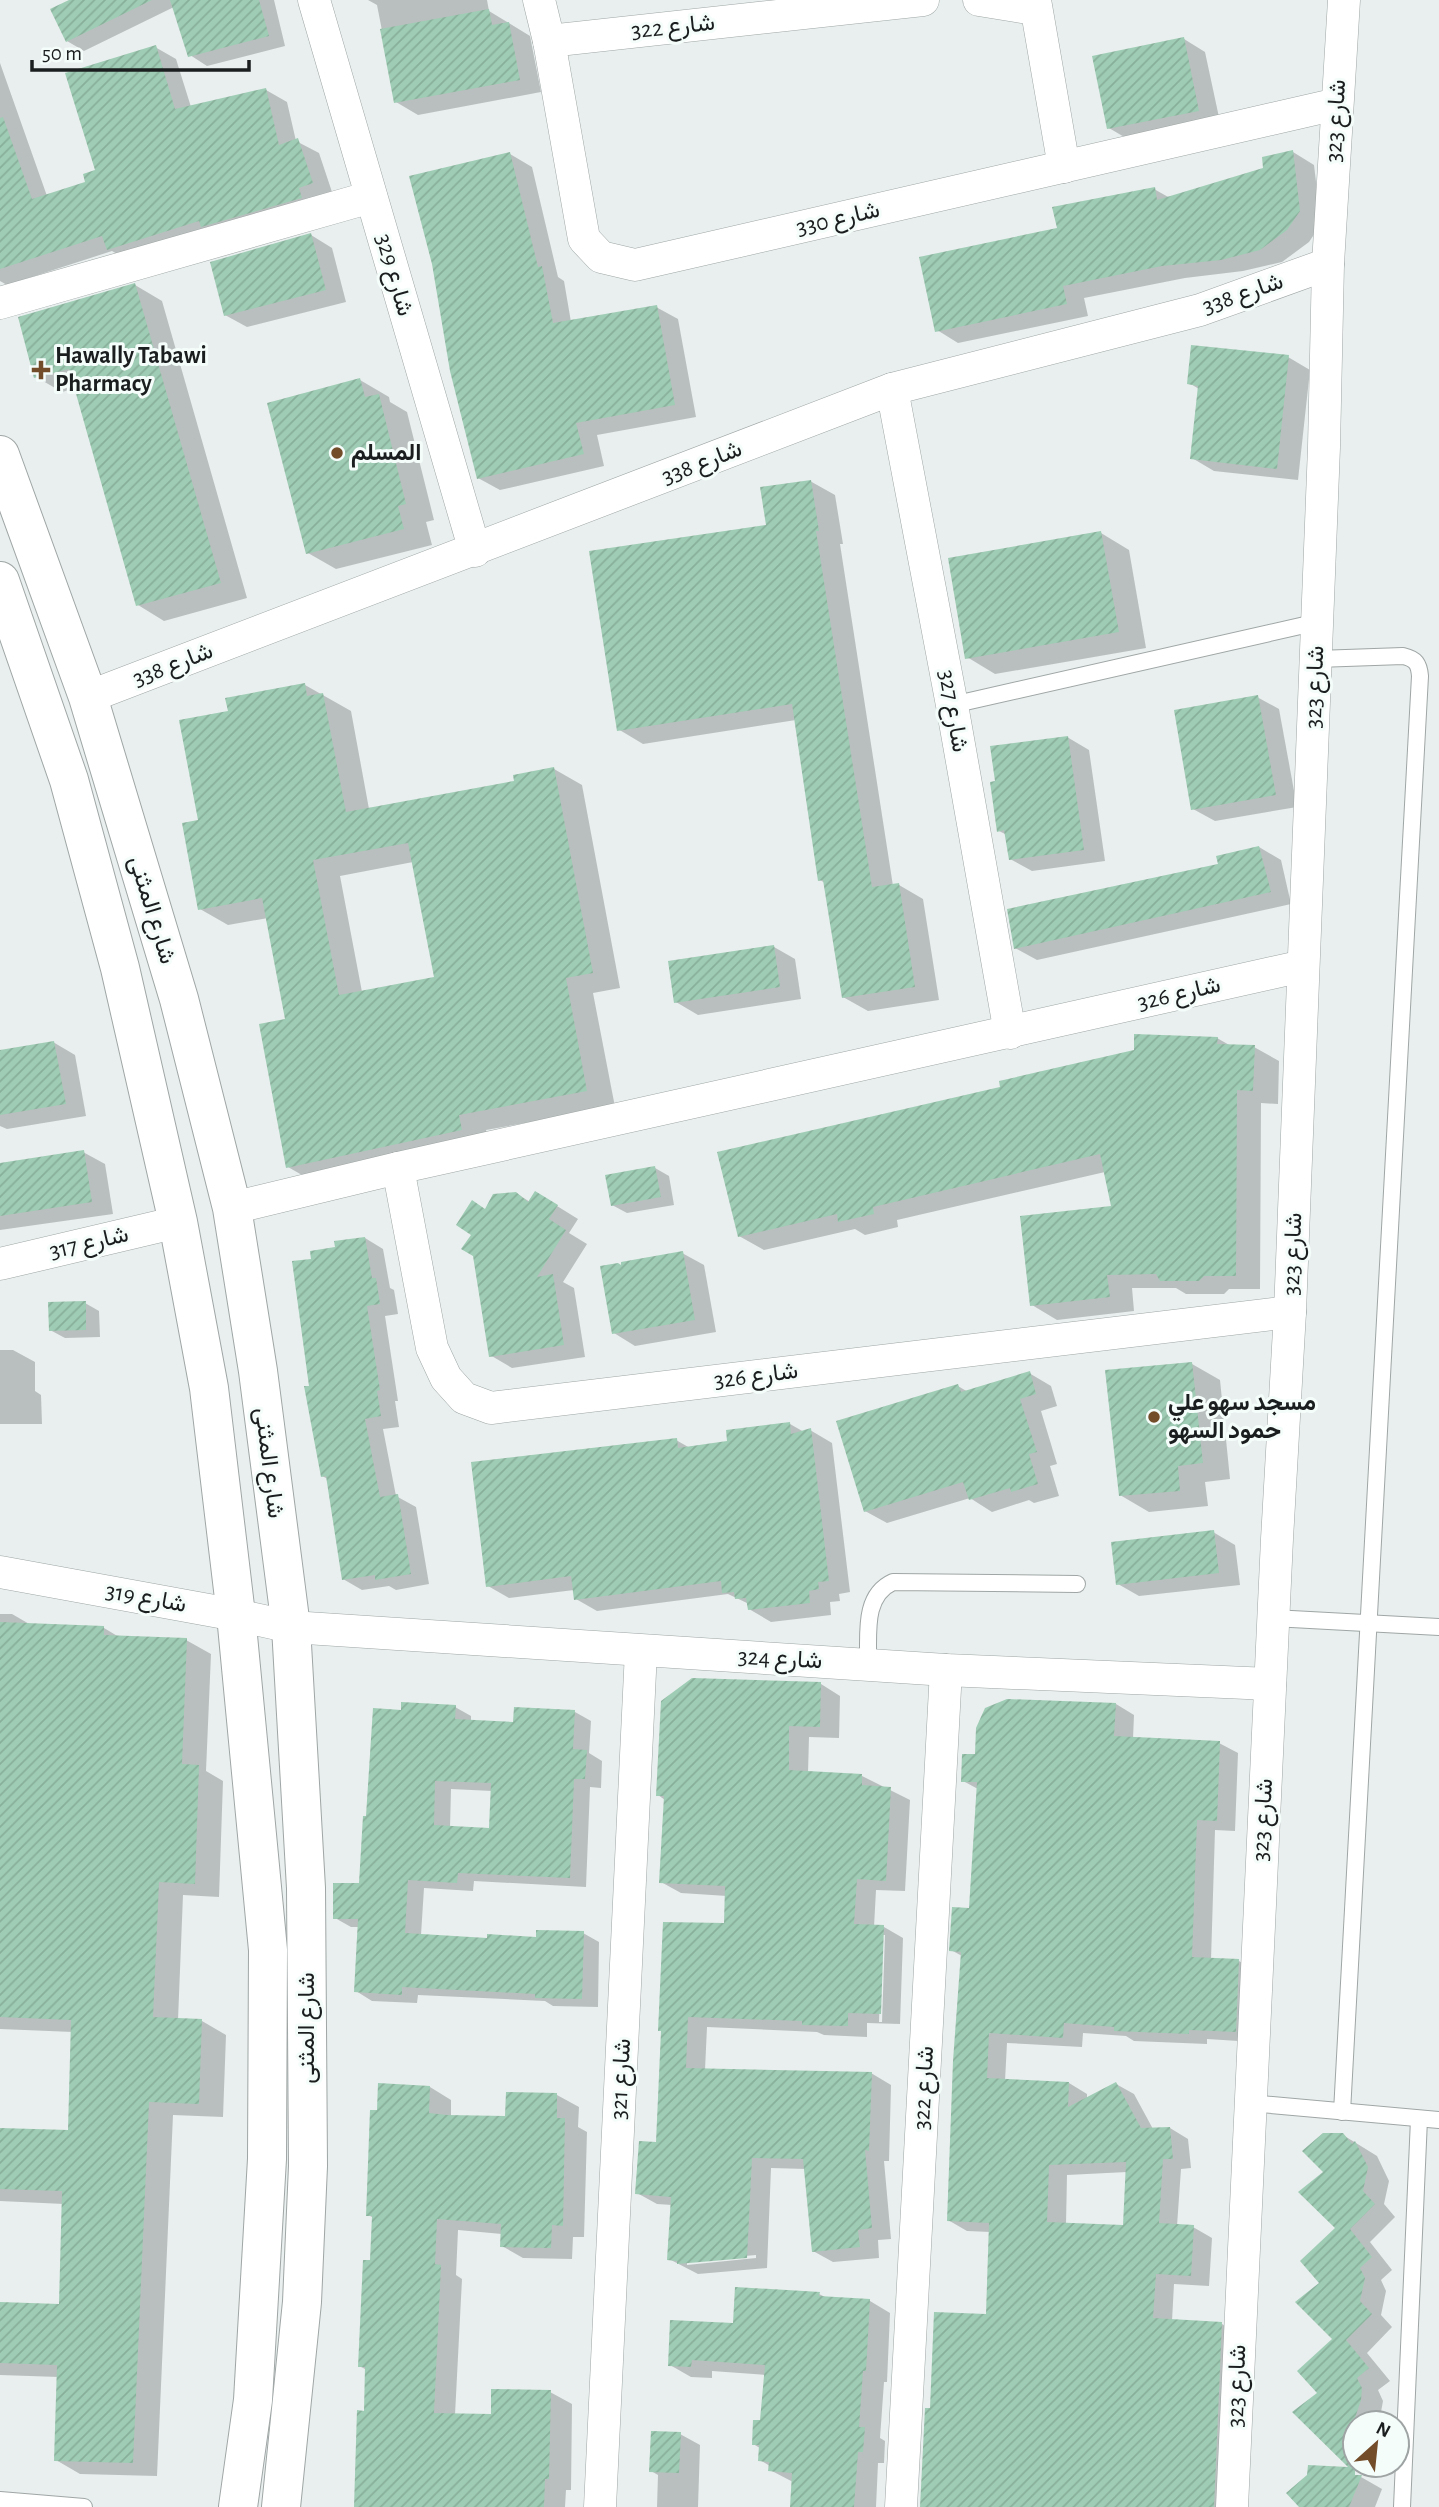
<svg xmlns="http://www.w3.org/2000/svg" width="1439" height="2507" font-family="'Alegreya Sans',Vazirmatn,sans-serif">
<style>
.shadow{fill:#0003;fill-rule:evenodd}
.building{fill:url(#building-hatch);fill-rule:evenodd}
.lines{fill:none;stroke-linecap:round;stroke-linejoin:round}
.service-casing{stroke:#9fa6a5;stroke-width:18}
.minor-casing{stroke:#9fa6a5;stroke-width:33}
.tertiary-casing{stroke:#9fa6a5;stroke-width:40}
.service{stroke:#fff;stroke-width:16}
.minor{stroke:#fff;stroke-width:32}
.tertiary{stroke:#fff;stroke-width:38}
.poi-dot{fill:#734c29;stroke:#f5fdfb;stroke-width:2.5}
.labels{text-anchor:middle;dominant-baseline:central;stroke-width:6;stroke-linejoin:round;paint-order:stroke}
.street-label{font-size:24px;fill:#1b1e1e;stroke:#f5fdfb}
.poi-label{font-size:24px;font-weight:bold;fill:#1b1e1e;stroke:#f5fdfb;text-anchor:start}
</style>
<defs>
<pattern id="building-hatch" width="6" height="6" patternUnits="userSpaceOnUse" patternTransform="scale(1.75)"><rect width="6" height="6" fill="#9fccb4"/><path d="M-1 1l2-2M0 6l6-6M5 7l2-2" fill="none" stroke="#88af9a"/></pattern>
</defs>
<rect width="100%" height="100%" fill="#e8efee"/>
<!-- shadow -->
<g class="shadow">
<path d="M73,0H274L285,46L207,66L190,55L174,7L84,51L67,41Z"/>
<path d="M368,0H487L489,11L530,36L541,92L418,115L396,102L377,5Z"/>
<path d="M1184,39L1205,52L1220,122L1131,141L1109,128Z"/>
<path d="M155,47L176,59L191,107L266,90L287,102L296,141L319,153L333,195L129,261L112,251L7,285L0,281V63L47,196L88,183L97,171Z"/>
<path d="M1293,152L1314,165L1321,224L1309,242L1282,262L1243,271L1185,278L1084,298L1088,316L958,343L937,330L1059,229L1154,189L1170,198L1265,169Z"/>
<path d="M510,154L532,167L558,277L564,281L571,322L656,307L678,319L696,417L597,435L604,466L500,490L478,478Z"/>
<path d="M311,235L332,248L346,302L247,327L225,315Z"/>
<path d="M135,285L162,301L247,598L164,621L138,605L76,388L62,392L36,377Z"/>
<path d="M1288,357L1310,370L1298,480L1214,471L1192,458L1199,389L1189,383Z"/>
<path d="M360,380L389,397L390,402L407,412L434,520L426,522L432,545L336,569L308,553Z"/>
<path d="M810,481L835,495L843,544H840L893,886L899,885L923,899L939,1000L868,1011L843,997L825,883L820,880L796,720L643,744L618,729L768,526Z"/>
<path d="M1101,533L1129,550L1146,648L995,674L967,657Z"/>
<path d="M305,685L351,711L369,809L516,782L554,769L582,785L620,988L593,993L615,1107L486,1130L489,1145L316,1183L288,1167L287,1021L268,918L228,925L200,909V822L230,712ZM413,862L436,979L362,992L340,876Z"/>
<path d="M1257,697L1279,709L1297,807L1215,821L1193,809Z"/>
<path d="M1067,737L1089,750L1105,861L1032,871L1010,859L1007,835L999,831Z"/>
<path d="M1259,847L1281,860L1291,904L1037,960L1015,948Z"/>
<path d="M774,947L795,959L801,999L698,1015L676,1002Z"/>
<path d="M1217,1038L1231,1046L1254,1047L1279,1061L1278,1104L1261,1103L1260,1289H1229L1224,1294H1186L1176,1288H1132L1134,1311L1057,1320L1032,1305L1114,1208L1105,1172L897,1220L898,1227L865,1235L855,1229L764,1250L739,1236Z"/>
<path d="M53,1042L75,1055L86,1116L7,1129L0,1126V1052Z"/>
<path d="M83,1152L105,1164L113,1214L0,1230V1164Z"/>
<path d="M655,1168L669,1176L674,1205L627,1213L612,1205Z"/>
<path d="M516,1193L530,1202L557,1206L578,1219L569,1233L587,1244L563,1282L574,1288L585,1357L512,1368L490,1355L486,1211Z"/>
<path d="M365,1238L383,1249L390,1288L394,1290L398,1314L385,1316L398,1401H395L399,1427L383,1429L396,1496L416,1507L429,1584L396,1590L389,1586L362,1590L343,1579L328,1479L322,1476L311,1387L313,1260Z"/>
<path d="M682,1253L704,1265L716,1332L635,1346L614,1333L624,1268Z"/>
<path d="M85,1303L99,1311L100,1337L65,1338L50,1330Z"/>
<path d="M0,1350H13L35,1362V1391L41,1395L42,1424H0Z"/>
<path d="M1192,1364L1220,1380L1230,1479L1205,1482L1208,1506L1149,1512L1120,1495Z"/>
<path d="M1029,1373L1051,1386L1057,1406L1041,1411L1057,1464L1050,1466L1059,1496L1034,1503L1029,1500L992,1512L970,1498L887,1523L865,1511L958,1386L968,1392Z"/>
<path d="M790,1424L804,1432L810,1430L832,1443L850,1592L839,1594L840,1601L830,1602L831,1615L771,1622L749,1609V1604L728,1594L597,1611L576,1599L574,1590L509,1598L488,1586L676,1440L690,1448L729,1443Z"/>
<path d="M1213,1532L1235,1545L1240,1585L1139,1596L1118,1584Z"/>
<path d="M0,1614H12L31,1625L104,1628L119,1637L186,1640L211,1654L206,1771L223,1781L219,1897L183,1895L178,2020L202,2021L226,2035L223,2117L173,2115L157,2476L80,2474L56,2460L59,2377L0,2375V2304L61,2306L64,2204L0,2201V2130L70,2132L73,2032L0,2029Z"/>
<path d="M821,1684L840,1696L839,1738L809,1737L808,1773L862,1776L910,1800L905,1891L876,1890L874,1927H884L903,1938L900,2024L867,2023V2037L824,2035L817,2032L707,2027L705,2070L871,2073L891,2085L889,2161H884L891,2239L878,2240L879,2258L833,2262L813,2251L806,2169L771,2168L767,2268L698,2274L669,2259L672,2205L657,2204L637,2193L658,2144L663,2032L726,1924L727,1896L681,1893L661,1882L665,1800L658,1795ZM882,1935H885L882,2022H879ZM756,2255V2258L687,2265V2261Z"/>
<path d="M1116,1704L1134,1715L1133,1739L1219,1743L1238,1753L1235,1831L1215,1830L1211,1960L1239,1961L1257,1972L1254,2042L1207,2039V2044L1134,2041L1126,2036L1083,2033L1082,2047L1007,2043L1005,2081L1069,2083L1087,2094V2099L1116,2084L1134,2094L1153,2129L1170,2128L1188,2139L1191,2168L1181,2169L1177,2226L1193,2227L1212,2238L1209,2286L1174,2284L1172,2321L1222,2324L1240,2335L1232,2507H923L932,2410L988,2316L991,2232L967,2231L948,2220L962,1956L951,1950L970,1910L978,1789L963,1781L977,1756ZM1127,2172L1124,2227L1066,2225L1067,2175Z"/>
<path d="M455,1707L471,1716V1722L515,1724L575,1712L591,1721L589,1753L602,1761L601,1788L590,1787L586,1887L474,1881L473,1891L424,1888L421,1935L489,1940L538,1939L583,1933L599,1942L598,2007L553,2006L545,2001L418,1995L417,2003L372,2001L356,1991L360,1927H351L335,1918L361,1885L368,1818L403,1712ZM451,1789L492,1791L490,1830L450,1828Z"/>
<path d="M430,2087L451,2100V2117L507,2118L557,2095L579,2107L578,2127L587,2132L584,2237H573L572,2259L523,2258L502,2246V2234L458,2230L456,2275L462,2279L455,2415L493,2416L550,2392L572,2404L571,2490H566L565,2507H356L366,2413L367,2370L359,2366L372,2262L374,2218L368,2215L378,2112Z"/>
<path d="M1343,2135L1377,2156L1389,2181L1384,2204L1395,2217L1370,2242L1392,2270L1381,2280L1386,2291L1381,2315L1392,2327L1367,2353L1390,2381L1378,2390L1383,2401L1379,2423H1355V2465L1319,2393L1335,2339L1322,2283L1337,2228L1325,2172Z"/>
<path d="M819,2294L827,2298L870,2301L890,2313L887,2382H884L880,2438L885,2441L884,2463H878L876,2507H791L793,2482L770,2470V2466L760,2460V2448L753,2444L762,2422L766,2375L712,2371V2378L691,2377L670,2365L735,2325Z"/>
<path d="M680,2434L700,2445L698,2507H657L658,2475L651,2471Z"/>
<path d="M1361,2477L1382,2489L1375,2507H1301Z"/>
</g>
<!-- building -->
<g class="building">
<path d="M69,0H152L66,42L50,9Z"/>
<path d="M170,0H259L269,36L188,57Z"/>
<path d="M489,9L492,25L509,22L520,80L394,103L380,29Z"/>
<path d="M1184,37L1199,111L1107,129L1092,56Z"/>
<path d="M156,45L175,109L266,88L279,145L298,138L313,183L299,188L302,198L201,227L199,221L107,250L102,236L0,269V118L3,117L32,199L85,182L83,174L95,170L65,73Z"/>
<path d="M1293,150L1300,211L1287,230L1260,250L1221,260L1162,266L1063,286L1067,304L935,332L919,257L1057,228L1052,207L1155,187L1157,200L1263,168L1262,157Z"/>
<path d="M510,152L538,267L542,266L553,323L657,305L675,405L576,423L584,454L477,479L450,371L432,264L409,176Z"/>
<path d="M311,233L326,290L224,316L210,262Z"/>
<path d="M135,283L221,583L136,606L69,369L34,378L18,317Z"/>
<path d="M1191,345L1289,355L1277,469L1190,459L1198,386L1187,384Z"/>
<path d="M360,378L365,397L379,394L406,504L398,506L404,529L306,554L267,403Z"/>
<path d="M811,480L819,531H816L872,887L899,883L915,987L842,998L823,880L818,881L792,704L617,731L589,551L766,525L760,487Z"/>
<path d="M1101,531L1119,632L965,659L948,558Z"/>
<path d="M305,683L307,696L323,693L346,812L514,781L513,775L554,767L593,973L566,978L587,1091L459,1115L462,1130L286,1168L259,1024L285,1019L262,898L198,910L182,823L198,820L179,720L228,711L225,698ZM408,843L434,977L339,995L313,860Z"/>
<path d="M1258,695L1276,795L1191,810L1174,710Z"/>
<path d="M1068,736L1084,850L1009,860L1004,830L997,832L990,782L995,781L990,746Z"/>
<path d="M1259,846L1271,892L1014,949L1007,909L1218,864L1216,856Z"/>
<path d="M774,945L780,987L674,1003L668,961Z"/>
<path d="M1134,1034L1218,1037L1217,1044L1255,1045L1253,1091L1237,1090L1236,1276H1204L1199,1281H1160L1156,1274L1107,1275L1110,1297L1030,1306L1020,1216L1111,1206L1100,1154L873,1207L874,1214L838,1222L837,1214L738,1237L717,1152L1000,1087L999,1081L1134,1050Z"/>
<path d="M54,1041L66,1104L0,1115V1050Z"/>
<path d="M84,1150L92,1202L0,1216V1163Z"/>
<path d="M655,1166L661,1197L611,1206L605,1175Z"/>
<path d="M535,1191L558,1205L549,1219L566,1230L537,1277L553,1274L564,1345L489,1357L473,1256L461,1249L471,1235L456,1225L472,1200L485,1209L493,1194L516,1192L528,1202Z"/>
<path d="M365,1237L372,1278H376L380,1304L367,1306L380,1390L377,1391L381,1416L365,1419L380,1497L398,1494L411,1574L375,1580V1575L342,1580L326,1476L321,1477L304,1386H309L292,1261L311,1259L310,1251L335,1247L334,1241Z"/>
<path d="M683,1251L695,1320L612,1334L600,1266L618,1263L621,1265V1262Z"/>
<path d="M86,1301V1330L49,1331L48,1302Z"/>
<path d="M1192,1362L1203,1463L1178,1466L1180,1491L1119,1496L1105,1370Z"/>
<path d="M1030,1371L1036,1394L1020,1399L1037,1452L1029,1454L1038,1484L1011,1492L1010,1488L969,1500L963,1482L864,1512L836,1421L958,1384L961,1392Z"/>
<path d="M790,1422L791,1434L811,1428L829,1581L818,1582L819,1589L809,1591L810,1603L748,1610L746,1598L735,1599L734,1592L722,1593L721,1581L574,1600L571,1576L486,1587L471,1462L677,1438L678,1448L727,1441L726,1430Z"/>
<path d="M1214,1530L1219,1573L1116,1585L1111,1542Z"/>
<path d="M0,1622L104,1626V1635L187,1638L182,1764L199,1765L195,1884L159,1882L153,2017L202,2019L199,2104L149,2102L133,2463L54,2461L57,2365L0,2363V2302L59,2304L62,2191L0,2189V2128L68,2130L71,2020L0,2017Z"/>
<path d="M692,1678L821,1682L820,1727L789,1726V1770L862,1774V1785L891,1787L886,1881L857,1879L854,1924L884,1925L881,2014L848,2013V2026L802,2025V2021L688,2017L686,2068L872,2072L869,2151L865,2150L872,2228L858,2230L860,2247L812,2252L803,2159L752,2158L747,2258L677,2264V2261L667,2260L671,2197L635,2194L639,2141L656,2142L661,2031H658L663,1922L724,1923L725,1886L659,1883L664,1796H656L661,1701Z"/>
<path d="M1007,1699L1116,1703L1114,1736L1220,1741L1217,1821L1197,1820L1192,1957L1239,1959L1236,2032L1189,2030V2034L1114,2031V2027L1064,2023L1063,2038L989,2033L987,2078L1069,2082L1068,2107L1116,2082L1141,2128L1170,2127L1173,2159H1163L1159,2223L1194,2225L1191,2276L1156,2274L1153,2318L1222,2322L1214,2507H920L925,2408H930L934,2312L986,2314L989,2223L947,2221L953,2061L961,1952L949,1951L952,1907L969,1908L977,1782H961L962,1754H975L976,1728L985,1708ZM1126,2162L1123,2225L1047,2222L1049,2165Z"/>
<path d="M401,1702L456,1705L455,1719L513,1722L514,1707L575,1710L573,1749L587,1750L585,1779H574L570,1878L458,1873L457,1883L408,1880L405,1933L487,1938V1934L536,1937V1930L584,1931L582,1999L535,1998V1994L402,1987V1995L354,1992L358,1919H333V1883H359L363,1816H366L373,1708L401,1710ZM435,1781L491,1783L489,1828L434,1825Z"/>
<path d="M378,2083L430,2086L429,2113L447,2115L505,2116L506,2092L557,2093V2118H565L563,2226L552,2225L551,2248L500,2247L501,2224L437,2219L435,2264L441,2265L434,2413L491,2414V2389L551,2390L549,2479H545L544,2507H354L357,2410L364,2411L365,2367H358L363,2260H370L372,2216H366L370,2110H377Z"/>
<path d="M1323,2133H1343L1352,2144L1355,2141L1368,2167L1363,2191L1375,2204L1350,2229L1372,2257L1360,2268L1365,2278L1360,2301L1372,2314L1346,2340L1369,2368L1357,2378L1362,2388L1361,2400L1355,2418V2475H1362L1349,2507H1299L1286,2493L1307,2475L1308,2465L1348,2467L1292,2412L1317,2393L1297,2371L1332,2339L1295,2302L1319,2283L1300,2261L1335,2228L1298,2192L1323,2172L1302,2151Z"/>
<path d="M735,2287L820,2292L819,2296L870,2299L866,2371H863L859,2427H865L863,2452H858L854,2507H790L792,2473L768,2471L769,2462L758,2461L759,2445H752L753,2420H760L765,2365L692,2360L691,2367L668,2366L670,2320L733,2323Z"/>
<path d="M651,2431L681,2432L679,2473L649,2472Z"/>
</g>
<g class="lines">
<defs>
<g id="service">
<path d="M1317,659L1403,656C1416,659 1419,664 1420,676L1342,2112"/>
<path d="M952,705L1318,622"/>
<path d="M1273,1618L1439,1627"/>
<path d="M868,1665C869,1636 862,1596 893,1582L1077,1584"/>
<path d="M1249,2103L1439,2120"/>
<path d="M0,2500L84,2507"/>
<path d="M1402,2507L1419,2119"/>
</g>
<g id="minor">
<path d="M314,0L475,551"/>
<path d="M539,0L549,41L584,239L601,257L635,265L1337,104"/>
<path d="M979,0L1035,9"/>
<path d="M1035,0L1064,167"/>
<path d="M549,41L923,0"/>
<path d="M0,303L371,197"/>
<path d="M892,389L952,705L1010,1033"/>
<path d="M88,697L892,389L1200,310L1328,264"/>
<path d="M398,1168L432,1348L446,1378L464,1398L491,1408L1290,1312"/>
<path d="M232,1208L398,1168L1303,966"/>
<path d="M0,1264L178,1222"/>
<path d="M0,1572L236,1615L291,1627L946,1670L1270,1684"/>
<path d="M600,2507L641,1651"/>
<path d="M901,2507L946,1670"/>
<path d="M1232,2507L1277,1539L1290,1312L1324,447L1328,264L1344,0"/>
</g>
<g id="tertiary">
<path d="M0,455L88,697L179,999L232,1208L258,1371L291,1627L306,1888L308,2166L302,2302L281,2507"/>
<path d="M0,581L69,780L120,968L178,1222L209,1388L236,1615L268,1950L267,2159L253,2400L238,2507"/>
</g>
</defs>
<!-- service casing -->
<use href="#service" class="service-casing"/>
<!-- minor casing -->
<use href="#minor" class="minor-casing"/>
<!-- tertiary casing -->
<use href="#tertiary" class="tertiary-casing"/>
<!-- service -->
<use href="#service" class="service"/>
<!-- minor -->
<use href="#minor" class="minor"/>
<!-- tertiary -->
<use href="#tertiary" class="tertiary"/>
</g>
<!-- markers -->
<g class="poi-dot">
<path d="M37.5 359.5h7v7h7v7h-7v7h-7v-7h-7v-7h7z"/>
<circle cx="337" cy="453" r="7"/>
<circle cx="1154" cy="1417" r="7"/>
</g>
<g class="labels">
<!-- street labels -->
<g class="street-label">
<text transform="translate(673 27) rotate(-6)">شارع 322</text>
<text transform="translate(1336 121) rotate(-87)">شارع 323</text>
<text transform="translate(838 219) rotate(-13)">شارع 330</text>
<text transform="translate(394 275) rotate(74)">شارع 329</text>
<text transform="translate(1243 294) rotate(-19)">شارع 338</text>
<text transform="translate(702 463) rotate(-21)">شارع 338</text>
<text transform="translate(173 665) rotate(-21)">شارع 338</text>
<text transform="translate(1315 687) rotate(-88)">شارع 323</text>
<text transform="translate(953 711) rotate(80)">شارع 327</text>
<text transform="translate(152 910) rotate(73)">شارع المثنى</text>
<text transform="translate(1179 994) rotate(-13)">شارع 326</text>
<text transform="translate(89 1243) rotate(-13)">شارع 317</text>
<text transform="translate(1293 1254) rotate(-88)">شارع 323</text>
<text transform="translate(756 1376) rotate(-7)">شارع 326</text>
<text transform="translate(269 1463) rotate(83)">شارع المثنى</text>
<text transform="translate(146 1598) rotate(10)">شارع 319</text>
<text transform="translate(780 1659) rotate(3)">شارع 324</text>
<text transform="translate(1263 1820) rotate(-87)">شارع 323</text>
<text transform="translate(307 2028) rotate(-90)">شارع المثنى</text>
<text transform="translate(621 2079) rotate(-87)">شارع 321</text>
<text transform="translate(924 2088) rotate(-87)">شارع 322</text>
<text transform="translate(1237 2386) rotate(-88)">شارع 323</text>
</g>
<!-- poi labels -->
<g class="poi-label">
<text x="55" y="356">Hawally Tabawi<tspan x="55" dy="28">Pharmacy</tspan></text>
<text x="351" y="453">المسلم</text>
<text x="1168" y="1403">مسجد سهو علي<tspan x="1168" dy="28">حمود السهو</tspan></text>
</g>
</g>
<!-- north arrow -->
<g transform="translate(1376 2444) rotate(27)"><circle r="33" fill="#f5fdfb" stroke="#9ea4a3" stroke-width="2"/>
<path d="M0-5L12 26L0 18L-12 26Z" fill="#734c29"/>
<text y="-10" font-size="19" font-weight="bold" text-anchor="middle" fill="#1b1e1e">N</text>
</g>
<!-- scale -->
<path d="M32 60v10h217v-10" fill="none" stroke="#1b1e1e" stroke-width="3.5"/>
<text x="42" y="60" font-size="21" fill="#1b1e1e" stroke="#f5fdfb" stroke-width="5" paint-order="stroke">50 m</text>
</svg>
